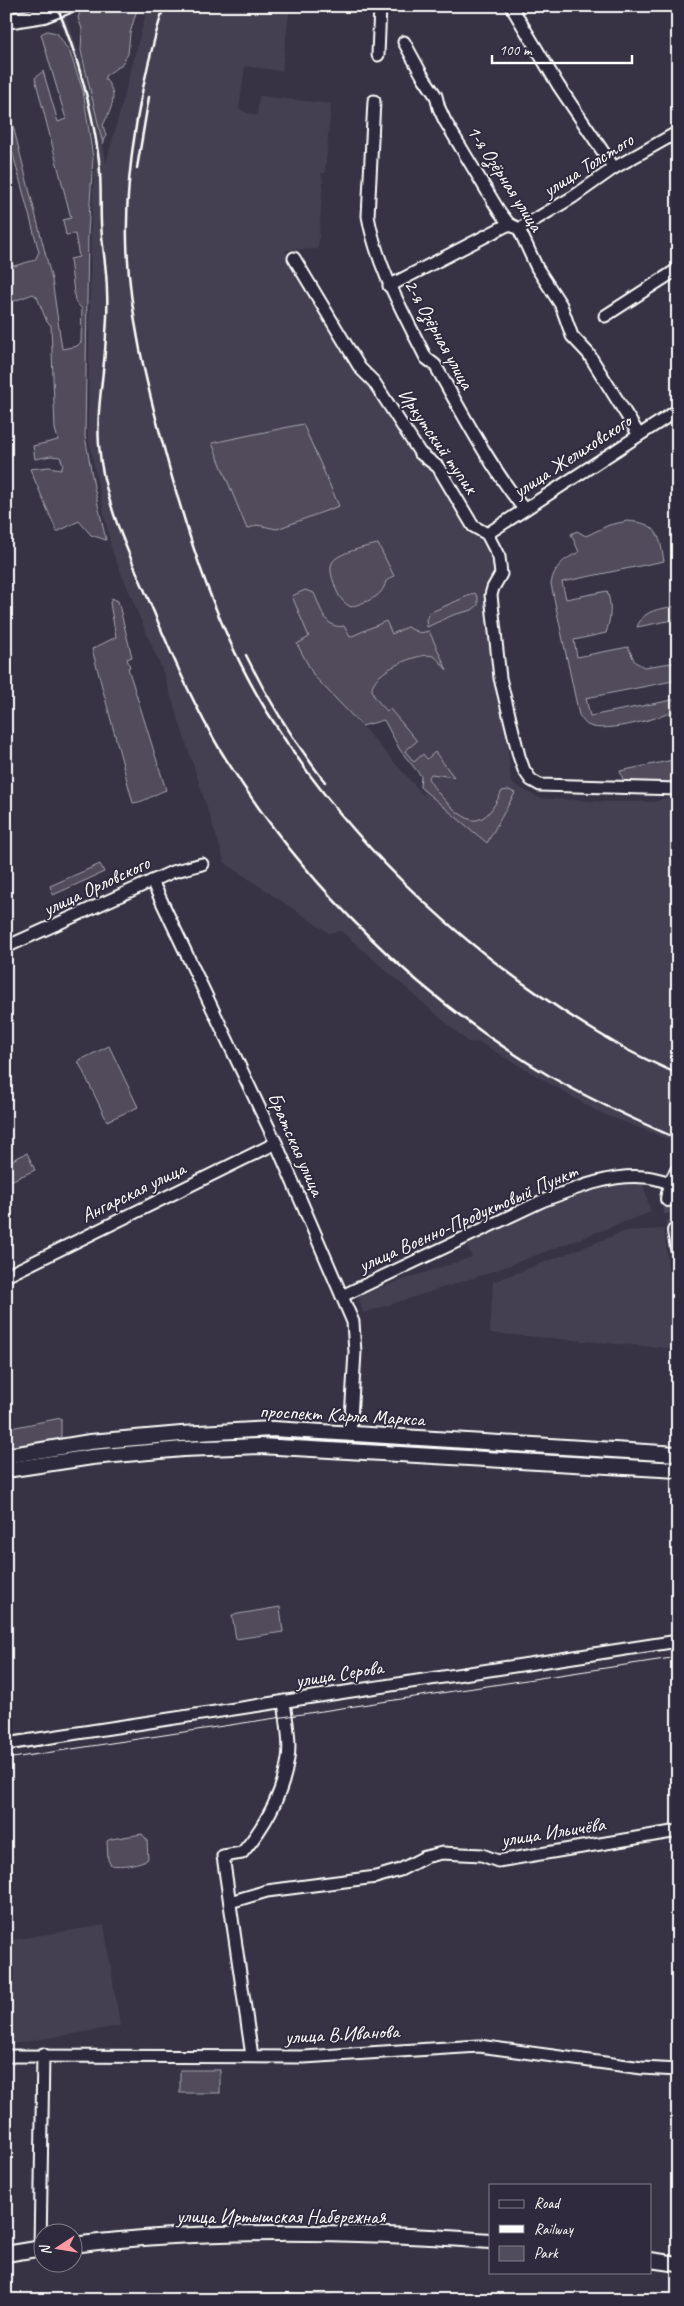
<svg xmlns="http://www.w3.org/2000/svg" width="684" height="2306" font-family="Caveat,sans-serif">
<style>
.built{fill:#444051;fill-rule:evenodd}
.green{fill:#514c5c;stroke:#a8a6ae}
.water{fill:#76737f;stroke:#adabb2}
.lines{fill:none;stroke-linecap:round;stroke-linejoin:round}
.shore{stroke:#c8c7cc;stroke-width:1}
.major-tunnel{stroke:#4b4758;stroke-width:14;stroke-dasharray:14 7;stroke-linecap:butt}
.minor-casing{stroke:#fff;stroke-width:15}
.major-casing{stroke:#fff;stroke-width:18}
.minor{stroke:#2f2a3d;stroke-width:11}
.major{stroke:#2f2a3d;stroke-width:14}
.tram{stroke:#fff;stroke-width:1}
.rail{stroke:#fff;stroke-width:2.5}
.labels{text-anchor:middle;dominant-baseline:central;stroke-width:4;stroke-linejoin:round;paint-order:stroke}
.street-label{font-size:20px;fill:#fff;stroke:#2f2a3d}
</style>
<rect width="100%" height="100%" fill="#373345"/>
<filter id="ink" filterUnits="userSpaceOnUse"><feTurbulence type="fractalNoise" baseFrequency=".02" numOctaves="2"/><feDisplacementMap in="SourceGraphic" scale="10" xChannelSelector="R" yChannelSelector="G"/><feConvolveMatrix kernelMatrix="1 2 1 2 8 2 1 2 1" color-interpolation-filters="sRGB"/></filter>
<g filter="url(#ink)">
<!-- built -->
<g class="built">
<path d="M148,6H290L282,71L245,66L239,109L242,110L240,121L242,111L257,116L259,96L331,104L325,173H321L323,181L318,249L285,250L303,286H308L417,455L431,473L442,478L491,558L497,575L490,578L486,595L494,679L505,718L511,783L539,798L608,802H655L665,798L678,800V1143L598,1112L479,1042H468L341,931L329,933L225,863L163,672L112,551L88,436L91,228L95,160L83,87L58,19L66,16L97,104L106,164ZM384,720L400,750L421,776L420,787L426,798L362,726Z"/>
<path d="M642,1181L651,1212L486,1274L363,1313L358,1295L472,1257L466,1242L548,1202L581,1191Z"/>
<path d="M664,1229L678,1349L490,1333L493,1282L626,1231Z"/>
<path d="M104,1925L120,2026L6,2045V1941Z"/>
</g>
<!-- green -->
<g class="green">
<path d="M87,6H138L130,33L128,54L121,65L105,76V79C119,94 112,108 103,125L106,136L103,144L81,51L82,29L78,18L80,12Z"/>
<path d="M47,31L57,33L70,53L83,91L93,158L88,233L85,436L94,487L106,540L91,535L79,521L57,532L30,469L49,467L61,469L63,464L60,457L51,456L35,459L33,446L58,440L55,429L51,325L47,322L37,297L33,294L6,304V261L14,266L35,260L39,252L6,128V98L52,280L62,349L77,346L81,342L82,309L75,301L70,259L79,257L75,234L66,235L63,220L71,218L35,78L43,71L58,122L66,119L41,34Z"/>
<path d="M303,424L339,506L277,529L257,525L247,529L212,443Z"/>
<path d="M627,521C658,523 659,533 664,561L562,582L566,599L607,591C612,605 611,618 606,633L574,640L577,657L628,647L635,662L644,667L678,662V680L586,698L590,716L678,699V709C664,718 604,733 590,726C585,725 582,719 579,715L551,584C554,566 564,559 579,552L571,534L577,531L586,536L609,525Z"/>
<path d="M378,544L394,576L386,581C382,599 366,601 351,607C343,603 338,596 335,586C333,580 329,571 332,563C336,553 368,546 378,544Z"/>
<path d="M305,590L314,593C321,608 325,630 344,626L350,637L386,621L392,634L407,627L420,633L429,631L447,670C443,666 438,658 433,656C419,651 371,673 372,689C372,697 382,705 387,711L390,709L417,741L405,751L414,762L423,754L427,759L435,752L454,777L431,774L428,778C433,789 462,823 477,820C490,817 496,802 502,791L509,790L515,793L487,843L420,787L421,776L400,750L384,720L362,726L314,676L297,644L309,637L292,596Z"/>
<path d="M475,593L478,598V605L472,610L453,615L427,627L426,620L429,613Z"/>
<path d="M112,598L118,601L132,657L127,659L130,667L128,668L166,790C154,794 145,802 133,803L92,649L116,637L110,603Z"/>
<path d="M678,606V619L637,627C644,609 660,609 678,606Z"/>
<path d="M678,759V788L625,785L620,771Z"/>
<path d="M100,864L104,872L53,895L50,886Z"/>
<path d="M109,1046L138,1107L107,1121L78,1061Z"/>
<path d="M27,1153L35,1170L6,1183V1163Z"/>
<path d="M61,1418V1443L6,1452V1429Z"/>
<path d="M280,1607L283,1632L236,1639L232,1615Z"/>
<path d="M142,1834L147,1840L148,1859C140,1864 120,1867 111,1865L108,1860L107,1841L111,1839Z"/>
<rect x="180" y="2070" width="40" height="23"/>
</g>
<!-- water -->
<path class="water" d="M289,2293L442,2300H142L186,2296Z"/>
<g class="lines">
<!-- shore -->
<path class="shore" d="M204,2300H347"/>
<!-- major-tunnel -->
<path class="major-tunnel" d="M668,1199L675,1231"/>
<defs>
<g id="minor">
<path d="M511,6L558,85L614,168"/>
<path d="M404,42L422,75L436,96L439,108L445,121L499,211L509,224L519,229L537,268L561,305L572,336L588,353L639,435"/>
<path d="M378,55L380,6"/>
<path d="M374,101L368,216C377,267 403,312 426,358L435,365C463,414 489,465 524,509"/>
<path d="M519,229L573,197L614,168L678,132"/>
<path d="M294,258L360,368L374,382L420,453L438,467L473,526L487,534L499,557L501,574L493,588L491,595L500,678L519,756L524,770L531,780L540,785L678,789"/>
<path d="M389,286L509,224"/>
<path d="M605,316L678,269"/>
<path d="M487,534L678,410"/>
<path d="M152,881L276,1143L353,1322L355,1352L350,1435"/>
<path d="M6,947L172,872L202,864"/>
<path d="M6,1276L276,1143"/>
<path d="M342,1296L542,1201C574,1189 609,1174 644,1177C653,1177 662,1181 671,1183"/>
<path d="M6,1744L678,1641"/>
<path d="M230,1902L267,1891L376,1877L400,1870L425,1857L442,1853L482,1855L498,1861L678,1831"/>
<path d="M6,2056L304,2057L479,2046L642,2068L678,2070"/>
<path d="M252,2056L223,1856L242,1853C264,1827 283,1794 288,1759C291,1740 286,1720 284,1701"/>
<path d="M40,2249L43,2054"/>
</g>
<g id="major">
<path d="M6,21L44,15L67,6"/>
<path d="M668,1199L671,1183L678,1171"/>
<path d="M675,1231L678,1248"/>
<path d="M6,1456L90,1442L181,1434L273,1429L678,1454"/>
<path d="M6,1470L92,1457L183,1449L260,1446L678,1470"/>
<path d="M72,2245C210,2228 352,2231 490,2241"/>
<path d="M6,2254L42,2248"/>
<path d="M650,2260L678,2264"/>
</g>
</defs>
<!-- minor casing -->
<use href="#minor" class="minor-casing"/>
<!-- major casing -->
<use href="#major" class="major-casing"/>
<!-- minor -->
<use href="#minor" class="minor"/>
<!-- major -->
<use href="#major" class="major"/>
<!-- tram -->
<g class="tram">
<path d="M6,1751L47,1745"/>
<path d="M6,1759L678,1657"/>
</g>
<!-- rail -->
<g class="rail">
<path d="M57,6C76,53 91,103 98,153C102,177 100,200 101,223C102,246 107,269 107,292C108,306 107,320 106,334C105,371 96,407 99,445C103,502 131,558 153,610C172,656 193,704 219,748C300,881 418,999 553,1078C593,1101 635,1120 678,1139"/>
<path d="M164,6C142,77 125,167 127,242C129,313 146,383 165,452C189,541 218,631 266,710C352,851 478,964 620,1046C638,1056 658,1065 678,1074"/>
<path d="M137,168L149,97"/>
<path d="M246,655C268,700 295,743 325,782"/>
</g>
</g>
</g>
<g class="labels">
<!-- street labels -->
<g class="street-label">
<text transform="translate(588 165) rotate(-32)">улица Толстого</text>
<text transform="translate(505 178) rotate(57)">1-я Озёрная улица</text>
<text transform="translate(439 334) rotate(61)">2-я Озёрная улица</text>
<text transform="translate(438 441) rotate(55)">Иркутский тупик</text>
<text transform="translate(572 456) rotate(-33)">улица Желиховского</text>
<text transform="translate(96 886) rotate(-25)">улица Орловского</text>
<text transform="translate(296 1144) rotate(66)">Братская улица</text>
<text transform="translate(133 1192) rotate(-26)">Ангарская улица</text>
<text transform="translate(468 1218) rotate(-24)">улица Военно-Продуктовый Пункт</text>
<text transform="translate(342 1415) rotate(3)">проспект Карла Маркса</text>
<text transform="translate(339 1674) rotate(-9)">улица Серова</text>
<text transform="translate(553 1832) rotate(-9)">улица Ильичёва</text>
<text transform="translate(342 2034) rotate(-3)">улица В.Иванова</text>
<text x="281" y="2216">улица Иртышская Набережная</text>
</g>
</g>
<!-- margin -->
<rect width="684" height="2306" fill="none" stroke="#2f2a3d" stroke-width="25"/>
<rect x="12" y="12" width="659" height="2281" fill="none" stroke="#fff" stroke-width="2" filter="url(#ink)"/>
<!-- legend -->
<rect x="489" y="2184" width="162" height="90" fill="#2f2a3d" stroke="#827f8b"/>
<rect x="499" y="2200" width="25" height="8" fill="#2f2a3d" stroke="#827f8b"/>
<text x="534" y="2208" font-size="15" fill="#ffffff">Road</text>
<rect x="499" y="2225" width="25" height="8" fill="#ffffff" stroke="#827f8b"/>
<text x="534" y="2234" font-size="15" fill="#ffffff">Railway</text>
<rect x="499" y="2246" width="25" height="15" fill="#514c5c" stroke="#827f8b"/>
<text x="534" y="2258" font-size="15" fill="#ffffff">Park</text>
<!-- north arrow -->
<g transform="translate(58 2248) rotate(258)"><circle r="24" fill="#2f2a3d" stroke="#827f8b"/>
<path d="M0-4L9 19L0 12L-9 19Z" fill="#ff9aa2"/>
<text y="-8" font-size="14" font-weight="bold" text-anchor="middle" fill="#ffffff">N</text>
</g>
<!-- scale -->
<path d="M492 55v8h140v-8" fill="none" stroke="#ffffff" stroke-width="2.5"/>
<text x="499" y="55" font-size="15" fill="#ffffff" stroke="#2f2a3d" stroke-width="4" paint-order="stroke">100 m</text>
</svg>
